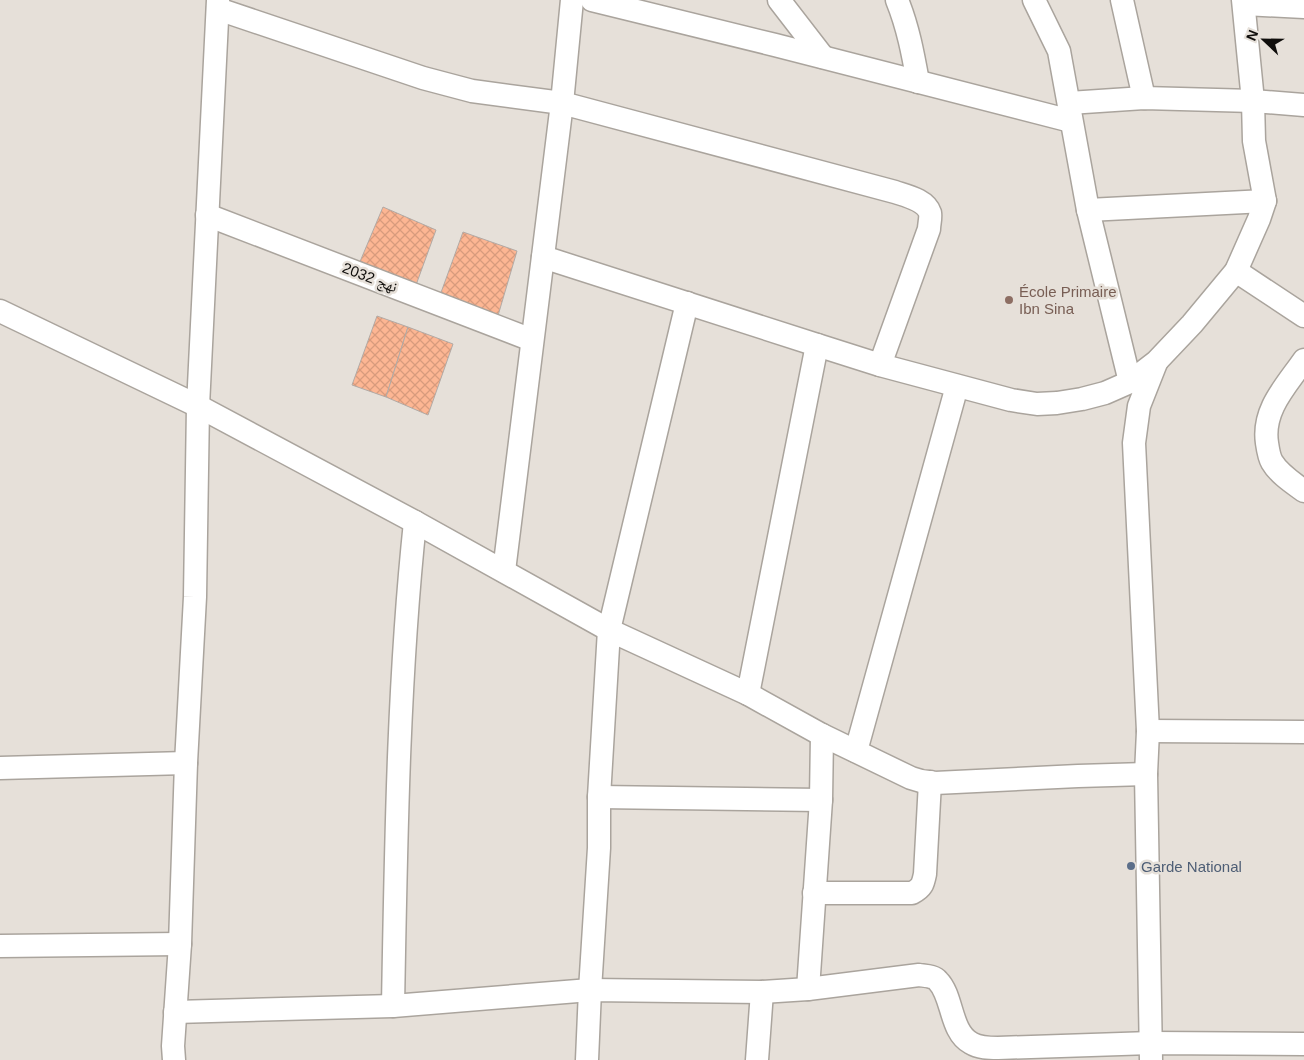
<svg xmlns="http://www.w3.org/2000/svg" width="1304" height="1060" font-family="Arial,'Noto Naskh Arabic',sans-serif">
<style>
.building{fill:url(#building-cross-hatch);stroke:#b2aaa5}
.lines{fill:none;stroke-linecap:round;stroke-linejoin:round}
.minor-casing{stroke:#aaa49d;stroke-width:25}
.minor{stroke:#fff;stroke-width:22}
.education-dot{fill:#8d6e63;stroke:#e6e0d9;stroke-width:2}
.service-dot{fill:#5c6f8a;stroke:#e6e0d9;stroke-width:2}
.labels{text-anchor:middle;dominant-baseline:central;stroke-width:5;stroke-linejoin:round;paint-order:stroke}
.street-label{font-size:15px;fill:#0f0d0b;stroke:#e6e0d9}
.education-label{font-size:15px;fill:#785e54;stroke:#e6e0d9;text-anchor:start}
.service-label{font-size:15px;fill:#4e5e75;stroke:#e6e0d9;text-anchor:start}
</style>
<defs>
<pattern id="building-cross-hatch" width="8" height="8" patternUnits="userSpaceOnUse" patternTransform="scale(1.25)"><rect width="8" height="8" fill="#fdb693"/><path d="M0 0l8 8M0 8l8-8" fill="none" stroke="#d89b7d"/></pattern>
</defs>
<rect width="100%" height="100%" fill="#e6e0d9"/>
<!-- building -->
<g class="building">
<path d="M383,207L436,230L416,285L359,264Z"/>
<path d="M463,232L517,251L497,319L439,298Z"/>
<path d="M377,316L408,327L386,397L352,385Z"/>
<path d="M408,327L453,344L428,415L386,397Z"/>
</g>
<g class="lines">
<defs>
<g id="minor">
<path d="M592,0L775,45L1071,121"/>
<path d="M779,0L823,57"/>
<path d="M897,0C908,27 913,54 918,82"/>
<path d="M1034,0L1059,51L1088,210L1130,382"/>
<path d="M1122,0L1144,98"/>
<path d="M1244,4L1304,7"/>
<path d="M218,9L423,78L472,91L562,103L895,192C907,196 926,200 930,213C931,218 929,224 929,229L880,365"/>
<path d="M1069,103L1144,98L1253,101L1304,105"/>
<path d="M1088,210L1265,201"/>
<path d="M207,215L532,340"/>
<path d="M543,257L817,345L880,365L1011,400L1037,404L1057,403L1082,399L1105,393L1130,382L1156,362L1192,324L1236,271L1259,219L1265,201L1254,141L1253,101L1243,0"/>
<path d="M1236,271L1304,316"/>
<path d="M0,311L198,406L415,522L609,630L748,694L822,735L911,778L921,781L935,783L1078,776L1146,774"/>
<path d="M1304,360C1286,386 1262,410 1267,443C1268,450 1269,457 1272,462C1279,474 1293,483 1304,491"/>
<path d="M504,571L562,103L572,0"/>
<path d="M748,694L817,345"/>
<path d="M1148,731L1304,732"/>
<path d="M856,751L957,386"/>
<path d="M0,768L186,763"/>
<path d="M599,797L821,800"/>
<path d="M814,893H912C922,888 923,884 925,874L930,782"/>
<path d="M0,946L180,944"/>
<path d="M808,989L821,800L822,735"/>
<path d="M393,1006C396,845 398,683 415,522"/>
<path d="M175,1012L393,1006L590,990L762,992L808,989L919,975C926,976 934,976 938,981C953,996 950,1032 971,1043C979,1048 989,1048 998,1048L1151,1043L1304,1044"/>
<path d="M174,1060L173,1046L180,944L186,763L195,597L198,406L218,0"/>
<path d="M587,1060L590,990L599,848V797L609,630L687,303"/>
<path d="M757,1060L762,992"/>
<path d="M1151,1060L1147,831L1146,774L1148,731L1134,443L1139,406L1156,363"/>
</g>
</defs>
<!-- minor casing -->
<use href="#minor" class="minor-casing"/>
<!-- minor -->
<use href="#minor" class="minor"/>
</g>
<!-- markers -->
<circle class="education-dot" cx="1009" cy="300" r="5"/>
<circle class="service-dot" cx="1131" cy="866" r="5"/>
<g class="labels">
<!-- street labels -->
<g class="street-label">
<text transform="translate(370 277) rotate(21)">نهج 2032</text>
</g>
<!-- education labels -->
<g class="education-label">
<text x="1019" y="291">École Primaire<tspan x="1019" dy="17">Ibn Sina</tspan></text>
</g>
<!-- service labels -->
<g class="service-label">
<text x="1141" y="866">Garde National</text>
</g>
</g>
<!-- north arrow -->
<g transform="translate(1264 40) rotate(292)" stroke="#e6e0d9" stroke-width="4" paint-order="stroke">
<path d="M0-4L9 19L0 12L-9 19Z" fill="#0f0d0b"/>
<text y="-8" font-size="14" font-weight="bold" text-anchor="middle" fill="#0f0d0b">N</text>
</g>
</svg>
